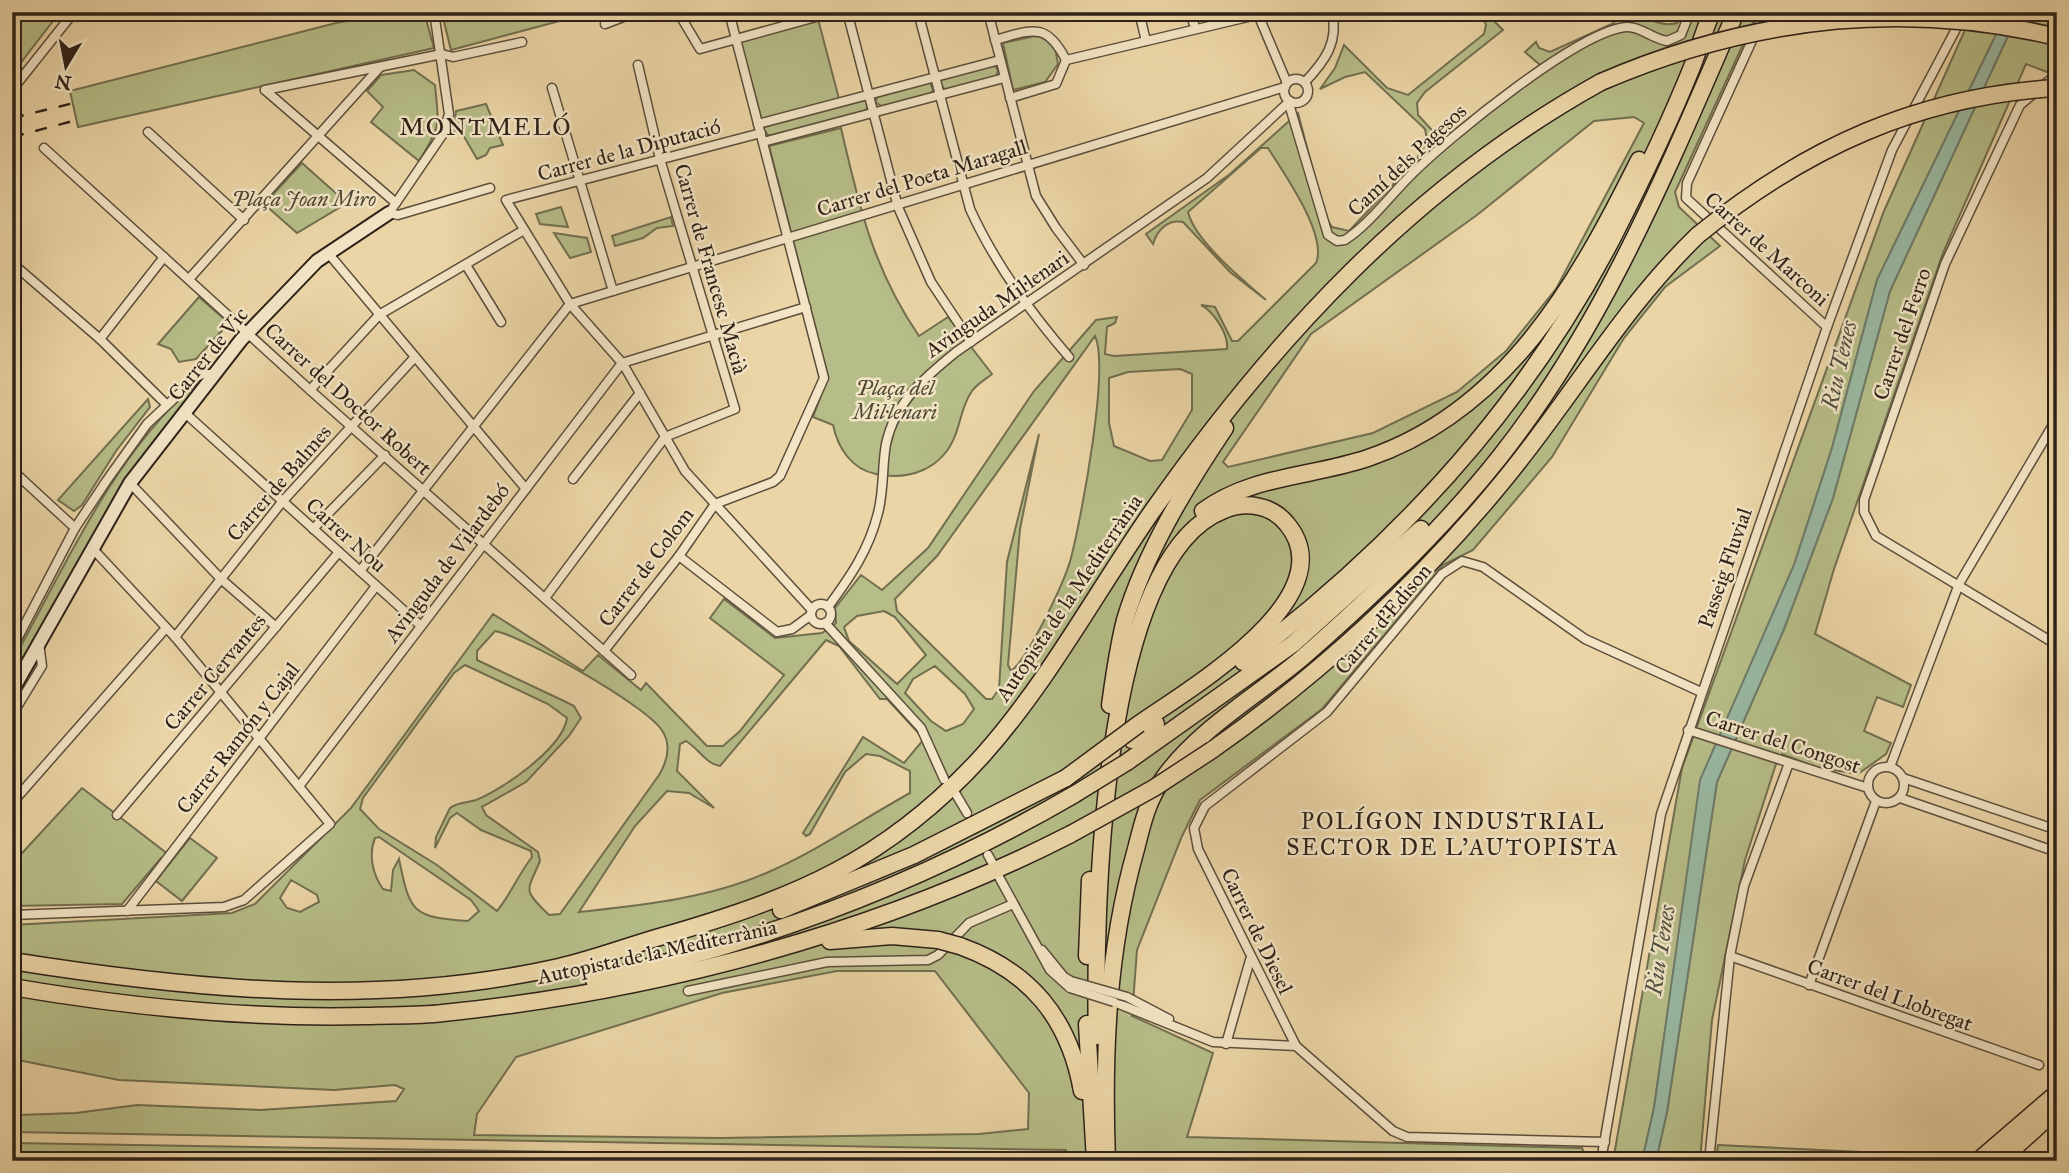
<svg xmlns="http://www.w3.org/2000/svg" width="2069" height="1173" font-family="'IM FELL Great Primer',serif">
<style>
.green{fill:#b6bd88;stroke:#726f50;stroke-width:2;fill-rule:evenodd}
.water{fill:#99b9a2;stroke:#6e7c6b;stroke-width:2}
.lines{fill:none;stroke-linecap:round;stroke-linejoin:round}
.street-tunnel{stroke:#c5b18a;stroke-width:8;stroke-dasharray:8 4;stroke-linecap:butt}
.street-casing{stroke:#5c4e3c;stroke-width:11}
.secondary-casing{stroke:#2d2118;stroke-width:16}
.highway-casing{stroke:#2d2118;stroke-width:19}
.street{stroke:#f2e4c5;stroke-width:8}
.secondary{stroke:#f2e4c5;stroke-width:12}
.highway{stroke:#ebd5a6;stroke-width:16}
.rail{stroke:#2d2118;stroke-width:2.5;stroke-dasharray:12 12;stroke-linecap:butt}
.street-bridge-casing{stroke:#5c4e3c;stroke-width:11;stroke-linecap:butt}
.highway-bridge-casing{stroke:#2d2118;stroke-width:19;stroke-linecap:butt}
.street-bridge{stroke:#f2e4c5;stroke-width:8}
.highway-bridge{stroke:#ebd5a6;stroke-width:16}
.labels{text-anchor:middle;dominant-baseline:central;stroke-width:5;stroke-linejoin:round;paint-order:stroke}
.street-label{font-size:21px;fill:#2d2118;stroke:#f2e4c5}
.park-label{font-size:21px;font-style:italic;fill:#4f4834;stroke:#f2e4c5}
.water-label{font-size:23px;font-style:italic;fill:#4d4f41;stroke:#f2e4c5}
.neighbourhood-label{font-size:23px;letter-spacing:2px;fill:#2d2118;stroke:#f2e4c5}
.quarter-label{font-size:24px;letter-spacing:2px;fill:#2d2118;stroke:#f2e4c5}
</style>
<rect width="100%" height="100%" fill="#ebd5a6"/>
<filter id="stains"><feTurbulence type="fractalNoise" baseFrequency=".00286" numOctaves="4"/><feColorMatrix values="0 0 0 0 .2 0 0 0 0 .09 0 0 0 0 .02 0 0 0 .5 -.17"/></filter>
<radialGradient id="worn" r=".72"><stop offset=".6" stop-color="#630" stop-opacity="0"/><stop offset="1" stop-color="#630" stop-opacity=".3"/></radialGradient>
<!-- green -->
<g class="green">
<path d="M12,12H60L12,74Z"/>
<path d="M395,12H424L434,48L78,127L70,91L336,23Z"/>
<path d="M445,12H565L567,19L451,50L442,14Z"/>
<path d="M1480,12H1499L1491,18L1503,30L1425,92L1417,103L1418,115L1441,140L1540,65L1525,52L1536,42L1539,48L1550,52L1614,23L1616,17L1613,12C1619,12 1626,11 1631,12C1648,16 1658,28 1677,23L1685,12H1758L1675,192L1679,207L1720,246L1665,287L1624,338L1552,457L1473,550L1443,565L1322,709L1200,800L1182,836L1137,950L1132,1016L1213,1053L1187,1137L1582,1148L1587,1161L1145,1153V1161H12V1143L1067,1160L1066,1150L12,1132V1116L18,1115L76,1113L137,1105L260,1110L396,1101L404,1089L395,1085L334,1090L119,1080L12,1059V925L232,913L255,904L351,808L493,614L583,671L598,655L641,690L646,683L707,746H723L740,731L784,675L710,618L724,599L775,638L822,633L836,623L835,608L861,575L882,590L928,548L1034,391L1096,320L1117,317L1115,323L1107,327L1105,354L1114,356L1227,349C1229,334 1213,311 1201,305L1215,307L1232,341H1238L1316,263C1328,235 1283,172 1268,148H1261L1188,212C1195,241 1243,280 1266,300L1230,272L1183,222C1168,219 1157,230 1153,244L1146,234L1230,174L1298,113L1325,216L1332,227L1349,231L1416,160L1427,140L1425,129L1365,72L1345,77L1320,89L1335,68L1344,45L1387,88L1408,95L1484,34L1486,25ZM1634,117L1644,123L1556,289L1506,351L1457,392L1373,433L1228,467L1223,462L1311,334L1477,215L1594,121ZM1095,336C1110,368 1081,519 1071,558C1065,581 1028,659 1011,671L1008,665L1020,529L1039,434L1007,562L999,689L992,699H986L897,611L895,599L937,556ZM1180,369L1192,374V410L1162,460L1150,461L1114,446L1109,423V378L1128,372ZM884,611L895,617L926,655L897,684L849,641L844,627L857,616ZM495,631C525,637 643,704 661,729C672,744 668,760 659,775L560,914L549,915C522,889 527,892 540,861L538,852L486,815L482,807L526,782L569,736L581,718L574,706L566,702L477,660V651ZM826,640L839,646L880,699H887L924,739L904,763L863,737L803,833L806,836L810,834L845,772L866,754L880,756L910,771V793C861,820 816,852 764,874C706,899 641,905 579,912L635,826L667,791L689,793L714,808L677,771L680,744L686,741C698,748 706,764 720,766ZM465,665L548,704L567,718C563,748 502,790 476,800C467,803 458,802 450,808L436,837L435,848L450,818L457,813L481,830L531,851L532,857C518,875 511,894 497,911L437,865L379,829L360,809L363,798L454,673ZM935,666L965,694L974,709L963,724L946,731L931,721L905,693L913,679ZM379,837L471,900L479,911L468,921C412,917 410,913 399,859L393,870L391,891L383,889C373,875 368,855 375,838ZM291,880L317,895L319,902L300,912L287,908L280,898ZM837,971H935L1029,1093L1028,1129L979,1134L720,1138L474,1135L477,1114L516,1057L722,993Z"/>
<path d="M1973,12H2007L1877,280L1832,448L1794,565L1701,780L1654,1108L1642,1161H1613L1682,768L1884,211Z"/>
<path d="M2019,12H2057V61L2047,72L2026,64L1943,253L1834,569L1815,634L1911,685L1903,707L1877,697L1864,731L1891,743L1886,754L1858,774L1833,770L1831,773L1782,754L1777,761L1745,860L1712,1020L1700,1161H1656L1667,1112L1717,782L1784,629L1833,498L1890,291Z"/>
<path d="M818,19L839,99L762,121L740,39Z"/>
<path d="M1035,36L1043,37L1055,47L1058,64L1045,82L1013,90L1003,43Z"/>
<path d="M994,65L998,70L996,78L946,90L939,84L940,80Z"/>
<path d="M414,70L435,85C439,127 441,126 419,161L371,122L383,107L367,91L381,75Z"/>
<path d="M930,82L933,90L930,94L883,107L875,102L880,93Z"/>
<path d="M866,99L869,106L864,112L769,136L763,129L766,124Z"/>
<path d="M486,104L503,145L490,148L486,155L477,159L462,133L454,131L456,111Z"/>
<path d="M841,128C859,206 873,269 919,336L948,317L992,374C986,379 977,384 972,391C962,405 961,421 955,436C942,469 909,481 876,474C851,469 838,448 833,425L813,417L828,377L769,146Z"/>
<path d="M302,163L347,203L297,233L264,204Z"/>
<path d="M561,207L568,227L540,224L536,214Z"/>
<path d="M671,217L673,226L657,228L643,238L615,246L612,236Z"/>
<path d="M554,233L587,238L591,252L570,258Z"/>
<path d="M199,297L229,323L196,359L179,362L171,349L158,344Z"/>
<path d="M203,381L160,436L12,681V662C65,567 111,459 193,386Z"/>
<path d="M148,399L150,407L116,451L82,505L74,511L58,500Z"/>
<path d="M82,788L169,855L161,858L122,904L12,906V864Z"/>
<path d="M190,838L217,858L182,901L156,881Z"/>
<path d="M1718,1145L1967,1157L1963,1161H1716Z"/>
</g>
<!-- water -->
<path class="water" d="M2007,12H2019L1890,291L1833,498L1784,629L1717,782L1667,1112L1656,1161H1642L1654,1108L1700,780L1794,565L1832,448L1877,280Z"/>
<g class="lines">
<!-- street-tunnel -->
<path class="street-tunnel" d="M967,813L988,855"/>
<defs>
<g id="street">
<path d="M344,12L346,16"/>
<path d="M434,12L449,114L443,134L389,213L398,215L490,188"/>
<path d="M678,12L700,49L834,12"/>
<path d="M918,12L970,209C994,262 1031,313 1069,357"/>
<path d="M988,12L1036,196L1056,228L1084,265"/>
<path d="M1139,12L1146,41"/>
<path d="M1189,12L1196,29"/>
<path d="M1257,12L1287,83"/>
<path d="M1765,12L1687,183L1686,198L1827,327"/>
<path d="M849,19L898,207L931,282L971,342"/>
<path d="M605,24L636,12"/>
<path d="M995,40C1032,30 1046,21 1066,60L1056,84L1010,98"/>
<path d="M1066,60L1269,12"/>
<path d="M2057,74L2020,105L1945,264L1864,500V512L1876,536L2057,645"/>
<circle cx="1296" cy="91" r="12"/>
<path d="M1305,82C1325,61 1339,42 1332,12"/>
<path d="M552,88L613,291"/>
<path d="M12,90L74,12"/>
<path d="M265,90L442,54L453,57L522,42"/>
<path d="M265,90L396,203"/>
<path d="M1289,104L1328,235L1337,241L1345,240C1371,223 1391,194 1413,173C1448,138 1582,28 1628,27C1641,27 1653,39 1667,41L1681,35L1690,12"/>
<path d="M758,124L1000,60"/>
<path d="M148,132L244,220"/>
<path d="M761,133L506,200L570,304L623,364L685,471L812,610"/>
<path d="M763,142L1004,78"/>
<path d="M44,148L310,390L631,675"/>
<path d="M328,253L526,489"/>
<path d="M12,263L100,339L166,404"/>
<path d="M466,265L501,322"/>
<path d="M189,279L380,67"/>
<path d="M570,304L1285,87"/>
<path d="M100,339L164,257"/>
<path d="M310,390L379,315L524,230"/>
<path d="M185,413L421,626"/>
<path d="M12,470L75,528"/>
<path d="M573,479L640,393"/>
<path d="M130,483L221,579L276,627"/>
<path d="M715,504L773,482L780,476L824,378L729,12"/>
<path d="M313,529L385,455"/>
<path d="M679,556L777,632L792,629L811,615"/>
<path d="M360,571L570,304"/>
<path d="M545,598L665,437L735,409L660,159L638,65"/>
<circle cx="821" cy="614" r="10"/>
<path d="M828,607C850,577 869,550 878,513C884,491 882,466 886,444C895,402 924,378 956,352L1207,178L1290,101"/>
<path d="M825,623L921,728L944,779"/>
<path d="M175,637L282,502L415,357"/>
<path d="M12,649L75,528L107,480L147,424L197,377L202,374H215"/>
<path d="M604,651L679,556L715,504"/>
<path d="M12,715L42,666L39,643"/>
<path d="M1688,730L1868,788"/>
<circle cx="1886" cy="785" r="18"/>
<path d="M1890,767L1959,584L2057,418"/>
<path d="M1903,778L2057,830"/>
<path d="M300,785L622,363L806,307"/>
<path d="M954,791L967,813"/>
<path d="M1900,798L2057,852"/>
<path d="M12,803L166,628"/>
<path d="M117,815L339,552"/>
<path d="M988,855L994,866"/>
<path d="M999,877L1050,970L1070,988"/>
<path d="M127,911L376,586"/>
<path d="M12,915L224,907L244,900L330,824L175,637L93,549"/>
<path d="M1042,950L1064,977L1071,981"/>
<path d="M1730,956L2039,1065"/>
<path d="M1809,985L1876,801"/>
<path d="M688,991L827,962L928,960L938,955L969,923L1013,904"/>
<path d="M1127,997L1169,1019"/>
<path d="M1114,1002L1213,1042L1296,1046L1393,1131L1407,1137L1605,1142"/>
<path d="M1226,1044L1250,960"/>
<path d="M1296,1046L1198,849L1194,828L1205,806L1327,712L1442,574L1462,561L1483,567L1585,639L1701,692"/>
<path d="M1601,1161L1661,814L1827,327L1892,150L1965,12"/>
<path d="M1709,1161L1730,956L1744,886L1789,763"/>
</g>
<path id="secondary" d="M12,691L130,483L241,340L317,261L389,213"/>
<g id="highway">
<path d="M1203,511C1252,475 1312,477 1368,458C1506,411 1578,283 1639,160"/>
<path d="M1243,662C1396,547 1526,406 1614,235C1642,180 1669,124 1692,67C1699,49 1704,30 1712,12"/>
<path d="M1110,705C1114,677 1118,647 1125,620C1145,553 1186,486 1225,428"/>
<path d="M1132,740L1156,724"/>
<path d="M1212,750C1319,675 1421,582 1504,480C1571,399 1622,308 1698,235"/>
<path d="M1127,762L1293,644L1421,529"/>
<path d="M781,910L914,855L1066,778"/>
<path d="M830,941L892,936L938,940"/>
<path d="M960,946C1030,971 1069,1018 1082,1091"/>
<path d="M1087,956L1090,880"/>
<path d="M12,961C194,990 378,1008 559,967C594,959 628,946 663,936C795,898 888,860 983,755C1048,682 1095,594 1151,513C1272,340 1415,185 1601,82"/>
<path d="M594,980C762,943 926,881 1075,794"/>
<path d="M12,987C129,1007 247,1019 366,1016C391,1015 418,1016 443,1013C659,991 877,933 1071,834"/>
<path d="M1087,1024L1095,1161"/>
<path d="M1097,1036C1094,921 1099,557 1224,510C1246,501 1272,505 1287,524C1348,597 1187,690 1139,724"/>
<path d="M1107,1161C1103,1056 1107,951 1136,849C1142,825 1148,799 1163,779C1196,731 1258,695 1302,658C1372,597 1441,531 1499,458C1604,326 1669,166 1736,12"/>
<path d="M1978,1161L2057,1093"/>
<path d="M2000,1161L2057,1109"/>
</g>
</defs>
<!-- street casing -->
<use href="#street" class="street-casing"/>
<!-- secondary casing -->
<use href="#secondary" class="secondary-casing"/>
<!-- highway casing -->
<use href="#highway" class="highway-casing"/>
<!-- street -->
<use href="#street" class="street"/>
<!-- secondary -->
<use href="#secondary" class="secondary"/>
<!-- highway -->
<use href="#highway" class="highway"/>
<!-- rail -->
<g class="rail">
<path d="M12,118L74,103"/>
<path d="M12,137L77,120"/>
</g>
<defs>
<g id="street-bridge">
<path d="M1071,981L1127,997"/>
<path d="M1070,988L1114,1002"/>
</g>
<g id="highway-bridge">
<path d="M1601,82C1747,19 1901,0 2057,37"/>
<path d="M1698,235C1805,148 1918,96 2057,88"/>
<path d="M1066,778L1139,724"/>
<path d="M1075,794L1127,762"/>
<path d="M1071,834L1154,788L1212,750"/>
<path d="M938,940L960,946"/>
</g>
</defs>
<!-- street-bridge casing -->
<use href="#street-bridge" class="street-bridge-casing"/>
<!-- highway-bridge casing -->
<use href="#highway-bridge" class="highway-bridge-casing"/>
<!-- street-bridge -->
<use href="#street-bridge" class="street-bridge"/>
<!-- highway-bridge -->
<use href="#highway-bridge" class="highway-bridge"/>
</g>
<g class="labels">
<!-- street labels -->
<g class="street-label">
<text transform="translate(629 150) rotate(-15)">Carrer de la Diputació</text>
<text transform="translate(1407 160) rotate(-43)">Camí dels Pagesos</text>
<text transform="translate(922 178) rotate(-17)">Carrer del Poeta Maragall</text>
<text transform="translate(1767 249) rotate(42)">Carrer de Marconi</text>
<text transform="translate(711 269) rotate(74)">Carrer de Francesc Macià</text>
<text transform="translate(997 304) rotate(-35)">Avinguda Mil·lenari</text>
<text transform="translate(1902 334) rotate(-71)">Carrer del Ferro</text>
<text transform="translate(208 354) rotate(-51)">Carrer de Vic</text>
<text transform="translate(348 399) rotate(42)">Carrer del Doctor Robert</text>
<text transform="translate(279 483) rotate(-49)">Carrer de Balmes</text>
<text transform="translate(346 535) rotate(42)">Carrer Nou</text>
<text transform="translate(447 563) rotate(-53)">Avinguda de Vilardebó</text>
<text transform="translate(646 567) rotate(-53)">Carrer de Colom</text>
<text transform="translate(1725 568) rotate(-71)">Passeig Fluvial</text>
<text transform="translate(1069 598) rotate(-56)">Autopista de la Mediterrània</text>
<text transform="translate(1383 619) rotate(-50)">Carrer d'Edison</text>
<text transform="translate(215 672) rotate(-50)">Carrer Cervantes</text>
<text transform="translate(238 738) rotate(-52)">Carrer Ramón y Cajal</text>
<text transform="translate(1783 742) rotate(18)">Carrer del Congost</text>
<text transform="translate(1257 931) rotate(64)">Carrer de Diesel</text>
<text transform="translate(657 952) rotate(-12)">Autopista de la Mediterrània</text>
<text transform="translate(1890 995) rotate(20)">Carrer del Llobregat</text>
</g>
<!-- park labels -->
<g class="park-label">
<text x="304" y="199">Plaça Joan Miro</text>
<text x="895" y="388">Plaça del<tspan x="895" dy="24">Mil·lenari</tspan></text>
</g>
<!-- water labels -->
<g class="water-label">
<text transform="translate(1839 365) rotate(-77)">Riu Tenes</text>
<text transform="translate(1660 950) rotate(-81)">Riu Tenes</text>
</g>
<!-- neighbourhood labels -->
<g class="neighbourhood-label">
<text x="1453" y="821">POLÍGON INDUSTRIAL<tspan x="1453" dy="26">SECTOR DE L'AUTOPISTA</tspan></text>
</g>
<!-- quarter labels -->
<g class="quarter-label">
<text x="486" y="127">MONTMELÓ</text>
</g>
</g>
<!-- margin -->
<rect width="2069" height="1173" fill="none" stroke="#ebd5a6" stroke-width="42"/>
<rect x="14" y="14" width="2041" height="1145" fill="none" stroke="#2d2118" stroke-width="3.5"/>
<rect x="21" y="21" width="2027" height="1131" fill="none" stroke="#2d2118" stroke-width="2"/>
<!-- north arrow -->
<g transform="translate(66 66) rotate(190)" stroke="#f2e4c5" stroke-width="5" paint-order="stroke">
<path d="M0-5L12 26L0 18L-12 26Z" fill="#2d2118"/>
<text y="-10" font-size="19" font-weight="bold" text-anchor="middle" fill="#2d2118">N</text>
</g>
<rect width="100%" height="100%" filter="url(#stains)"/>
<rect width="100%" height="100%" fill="url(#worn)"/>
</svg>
